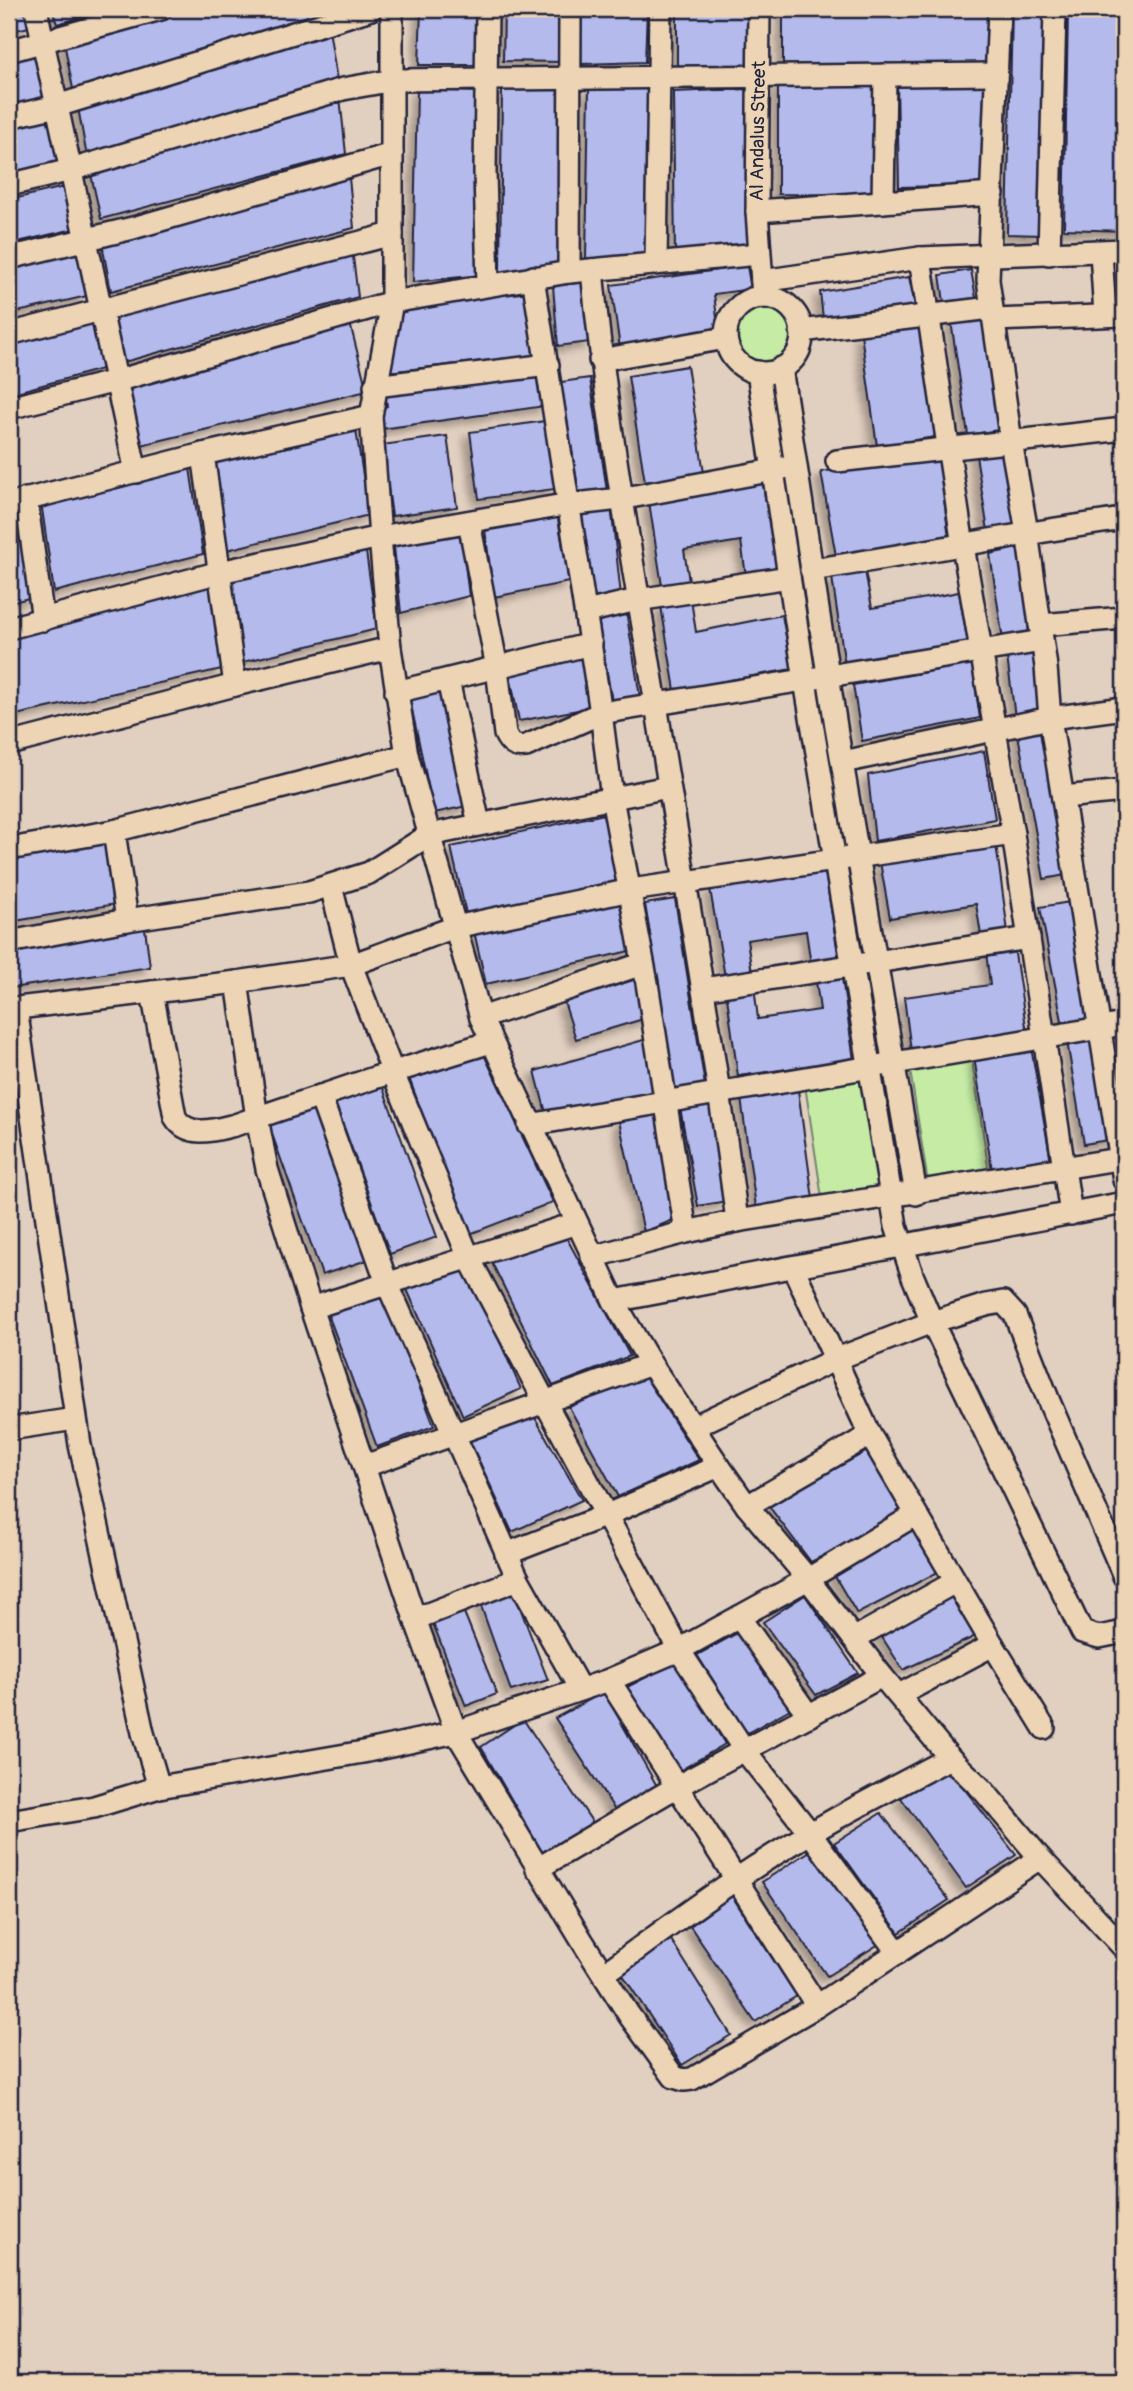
<svg xmlns="http://www.w3.org/2000/svg" width="1133" height="2391" font-family="Pangolin,sans-serif">
<style>
.green{fill:#c5eba5;stroke:#748670;stroke-width:2}
.building{fill:#b4baeb;stroke:#22223b;stroke-width:2;filter:url(#shadow)}
.lines{fill:none;stroke-linecap:round;stroke-linejoin:round}
.minor-casing{stroke:#22223b;stroke-width:26}
.minor{stroke:#ecd4b4;stroke-width:21}
.labels{text-anchor:middle;dominant-baseline:central;stroke-width:6;stroke-linejoin:round;paint-order:stroke}
.street-label{font-size:19px;fill:#22223b;stroke:#ecd4b4}
</style>
<defs>
<filter id="shadow"><feDropShadow dx="-6" dy="6" stdDeviation="3.5" flood-color="#0004"/></filter>
</defs>
<rect width="100%" height="100%" fill="#e1cfbf"/>
<filter id="ink" filterUnits="userSpaceOnUse"><feTurbulence type="fractalNoise" baseFrequency=".0143" numOctaves="2"/><feDisplacementMap in="SourceGraphic" scale="14" xChannelSelector="R" yChannelSelector="G"/><feConvolveMatrix kernelMatrix="1 2 1 2 8 2 1 2 1" color-interpolation-filters="sRGB"/></filter>
<g filter="url(#ink)">
<!-- green -->
<g class="green">
<circle cx="764" cy="334" r="31"/>
<path d="M971,1054L989,1173L928,1183L909,1064Z"/>
<path d="M867,1075L887,1187L822,1198L805,1085Z"/>
</g>
<!-- building -->
<g class="building">
<path d="M9,9H26L29,27L9,32Z"/>
<path d="M52,9H110L57,24Z"/>
<path d="M172,9H331L73,89L64,42Z"/>
<path d="M421,9H481L478,65H419Z"/>
<path d="M504,9H564L562,62L503,61Z"/>
<path d="M581,9H647L645,62L580,64Z"/>
<path d="M677,9H752L751,65L677,66Z"/>
<rect x="783" y="9" width="206" height="58"/>
<path d="M1012,9H1047L1042,235L1007,234Z"/>
<path d="M1068,9H1124V231L1064,229Z"/>
<path d="M328,23L337,80L87,157L77,102Z"/>
<path d="M38,49L50,96L9,106V56Z"/>
<path d="M990,81L992,185L899,187L897,82Z"/>
<path d="M778,83L876,84L875,195L778,194Z"/>
<path d="M655,86L653,254L586,259L589,88Z"/>
<path d="M563,87L562,266L500,273L502,89Z"/>
<path d="M748,89V246L675,252L673,92Z"/>
<path d="M417,90L480,92L481,275L413,282Z"/>
<path d="M340,97L346,154L101,219L90,170Z"/>
<path d="M54,112L66,163L9,176V122Z"/>
<path d="M349,178L354,228L111,291L101,239Z"/>
<path d="M64,187L74,229L9,244V200Z"/>
<path d="M77,244L87,296L9,314V261Z"/>
<path d="M352,249L358,297L117,364L111,311Z"/>
<path d="M747,266L751,289L714,294L719,334L620,348L611,285Z"/>
<path d="M971,270L976,298L944,302L940,275Z"/>
<path d="M909,277L915,306L823,318L820,292Z"/>
<path d="M585,282L590,342L558,346L553,286Z"/>
<path d="M531,292L537,355L387,372L404,305Z"/>
<path d="M94,315L102,369L9,394V338Z"/>
<path d="M982,316L998,430L968,435L951,321Z"/>
<path d="M350,323L367,391L137,446L126,381Z"/>
<path d="M919,325L935,437L877,446L861,334Z"/>
<path d="M687,366L704,473L645,482L628,376Z"/>
<path d="M541,368L545,406L381,429L379,411L387,406L385,389Z"/>
<path d="M590,378L607,491L579,495L561,382Z"/>
<path d="M545,421L555,489L479,499L470,432Z"/>
<path d="M355,423L369,515L227,550L212,457Z"/>
<path d="M447,436L457,507L392,516L382,445Z"/>
<path d="M1001,445L1016,531L989,537L975,449Z"/>
<path d="M938,452L949,538L836,556L821,472Z"/>
<path d="M190,468L203,554L54,592L41,502Z"/>
<path d="M763,484L777,571L746,576L741,541L684,550L689,581L662,586L649,502Z"/>
<path d="M611,505L621,596L592,601L581,510Z"/>
<path d="M17,506L33,597L9,603V508Z"/>
<path d="M556,507L569,582L494,597L484,522Z"/>
<path d="M460,526L469,596L401,613L393,537Z"/>
<path d="M365,545L377,629L243,662L230,578Z"/>
<path d="M1018,548L1032,633L1003,640L990,554Z"/>
<path d="M865,571L872,608L959,592L968,644L845,666L832,577Z"/>
<path d="M210,585L222,669L16,715L9,681V629Z"/>
<path d="M691,600L696,632L782,615L792,669L675,690L661,606Z"/>
<path d="M626,610L640,697L612,702L597,614Z"/>
<path d="M583,651L594,707L519,721L508,665Z"/>
<path d="M1037,652L1044,712L1015,717L1007,657Z"/>
<path d="M972,664L980,718L862,741L853,685Z"/>
<path d="M441,684L467,806L434,813L408,691Z"/>
<path d="M1044,724L1071,874L1044,879L1017,729Z"/>
<path d="M984,751L995,819L875,841L868,775Z"/>
<path d="M609,813L624,884L467,918L451,847Z"/>
<path d="M105,838L116,904L9,922V859Z"/>
<path d="M996,844L1008,932L981,935L976,904L890,918L880,862Z"/>
<path d="M825,871L839,960L811,965L806,931L747,940L752,973L725,977L710,889Z"/>
<path d="M621,893L634,950L486,984L473,927Z"/>
<path d="M675,899L705,1085L675,1089L645,904Z"/>
<path d="M1070,902L1093,1020L1063,1026L1040,907Z"/>
<path d="M144,920L150,967L11,988L9,944Z"/>
<path d="M1014,947L1027,1033L911,1051L904,997L990,985L986,952Z"/>
<path d="M841,971L854,1060L738,1076L726,990L754,986L758,1019L820,1010L815,974Z"/>
<path d="M643,977L650,1017L576,1039L564,1002Z"/>
<path d="M1096,1030L1114,1139L1084,1144L1066,1035Z"/>
<path d="M647,1039L660,1092L546,1113L535,1071Z"/>
<path d="M1031,1047L1051,1161L992,1170L974,1057Z"/>
<path d="M481,1048L553,1202L467,1235L408,1075Z"/>
<path d="M379,1077L437,1237L390,1254L332,1094Z"/>
<path d="M797,1083L813,1199L756,1207L740,1091Z"/>
<path d="M709,1097L727,1201L698,1206L679,1102Z"/>
<path d="M310,1101L367,1260L322,1275L266,1117Z"/>
<path d="M658,1106L678,1218L644,1232L619,1121Z"/>
<path d="M564,1233L630,1356L553,1386L490,1259Z"/>
<path d="M464,1261L521,1389L463,1416L405,1285Z"/>
<path d="M384,1293L434,1426L377,1447L328,1314Z"/>
<path d="M644,1375L699,1460L618,1497L569,1407Z"/>
<path d="M534,1416L582,1500L512,1532L467,1435Z"/>
<path d="M869,1450L908,1512L811,1562L768,1505Z"/>
<path d="M914,1520L942,1570L857,1614L830,1568Z"/>
<path d="M512,1587L548,1680L511,1691L480,1603Z"/>
<path d="M952,1593L978,1635L903,1670L878,1631Z"/>
<path d="M805,1595L858,1673L816,1695L763,1622Z"/>
<path d="M463,1610L497,1694L466,1706L432,1621Z"/>
<path d="M739,1632L790,1709L747,1733L697,1655Z"/>
<path d="M676,1662L725,1744L679,1771L627,1687Z"/>
<path d="M604,1692L657,1786L615,1810L555,1718Z"/>
<path d="M523,1719L593,1823L542,1852L481,1747Z"/>
<path d="M948,1768L1016,1855L966,1888L901,1798Z"/>
<path d="M881,1813L949,1900L899,1933L834,1843Z"/>
<path d="M810,1851L879,1944L827,1976L762,1882Z"/>
<path d="M732,1896L797,1996L755,2022L690,1926Z"/>
<path d="M668,1935L731,2035L682,2065L619,1969Z"/>
</g>
<g class="lines">
<defs>
<g id="minor">
<path d="M36,9L136,472"/>
<path d="M392,9V302L371,416L380,537L390,648L407,755L481,1018L614,1301L651,1364L719,1466L747,1506L808,1579L882,1676L950,1758L983,1790L1040,1858L1124,1948"/>
<path d="M487,9L485,172L488,285"/>
<path d="M759,9L757,211L763,297"/>
<path d="M999,9L988,280L1011,442L1027,532L1046,667L1050,718L1124,1180"/>
<path d="M9,51L161,9"/>
<path d="M9,117L57,106L371,9"/>
<path d="M9,185L71,170L343,89L394,80L996,74"/>
<path d="M883,202L885,75"/>
<path d="M757,211L993,194"/>
<path d="M1101,252L1105,315"/>
<path d="M1049,254L1055,9"/>
<path d="M9,258L133,228L392,154"/>
<path d="M920,258L963,546L1013,834L1071,1214"/>
<path d="M656,263L660,9"/>
<path d="M592,270C606,418 632,558 656,704C683,876 715,1048 737,1221"/>
<path d="M569,272L570,9"/>
<path d="M762,281L920,258L1124,250"/>
<circle cx="764" cy="335" r="38"/>
<path d="M994,320L1124,315"/>
<path d="M801,331L991,308"/>
<path d="M9,334L392,234"/>
<path d="M600,360L726,338"/>
<path d="M781,368L837,733L916,1194"/>
<path d="M758,372L805,681L896,1226L913,1277L932,1322L1082,1632L1099,1637L1124,1632"/>
<path d="M375,386L548,365"/>
<path d="M9,408L116,381L392,302L569,272L759,254"/>
<path d="M203,454L235,685"/>
<path d="M837,461L1124,429"/>
<path d="M26,499L43,620"/>
<path d="M9,504L203,454L371,416"/>
<path d="M469,522L497,668L505,734C510,744 515,748 526,746L601,713L533,277"/>
<path d="M811,570C916,554 1020,533 1124,519"/>
<path d="M586,612L637,600L789,577"/>
<path d="M1040,625L1124,618"/>
<path d="M9,628L220,572L380,537L558,506L620,499L784,468"/>
<path d="M448,680L479,824"/>
<path d="M396,692L591,644"/>
<path d="M9,744L235,685L390,648"/>
<path d="M843,762L1050,718L1124,708"/>
<path d="M1063,797L1124,791"/>
<path d="M114,831L127,920"/>
<path d="M9,849L114,831L407,755"/>
<path d="M331,886L351,965L393,1073L469,1258L545,1402L679,1650L745,1751L811,1834L898,1953"/>
<path d="M9,942L127,920L309,892L369,873L429,835L668,787"/>
<path d="M237,982L257,1118L267,1169L311,1308L415,1619L456,1732L581,1939L629,2015L674,2077L684,2080L692,2079L817,2006L1040,1858"/>
<path d="M703,989L1029,938"/>
<path d="M152,992L175,1117C188,1139 215,1130 235,1125L374,1078L491,1042"/>
<path d="M9,1009L237,982L351,965L455,927L631,890L1013,834"/>
<path d="M481,1018L642,964"/>
<path d="M320,1096L387,1283L518,1579L580,1689"/>
<path d="M529,1125L1124,1024"/>
<path d="M686,1232L647,983L612,798L601,713L1042,641"/>
<path d="M592,1257L686,1232L737,1221L1124,1158"/>
<path d="M793,1267L870,1435L993,1645L1044,1728"/>
<path d="M614,1301L1124,1203"/>
<path d="M311,1308L577,1223"/>
<path d="M693,1427L834,1360L932,1322L986,1305L1003,1302L1015,1315L1050,1404L1124,1576"/>
<path d="M9,1429L75,1419"/>
<path d="M365,1466L651,1364"/>
<path d="M747,1506L870,1435"/>
<path d="M506,1554L607,1515L719,1466"/>
<path d="M739,1617L809,1716"/>
<path d="M415,1619L518,1579"/>
<path d="M855,1638L955,1582"/>
<path d="M609,1680L817,2006"/>
<path d="M899,1695L993,1645"/>
<path d="M159,1787L363,1752L456,1732L609,1680L679,1650L808,1579L915,1515"/>
<path d="M9,1821L94,1807L159,1787L143,1733L80,1445L16,1008"/>
<path d="M537,1869L676,1787L882,1676"/>
<path d="M604,1974C647,1942 690,1910 735,1880C803,1834 877,1796 950,1758"/>
</g>
</defs>
<!-- minor casing -->
<use href="#minor" class="minor-casing"/>
<!-- minor -->
<use href="#minor" class="minor"/>
</g>
</g>
<g class="labels">
<!-- street labels -->
<g class="street-label">
<text transform="translate(758 131) rotate(-89)">Al Andalus Street</text>
</g>
</g>
<!-- margin -->
<rect width="1133" height="2391" fill="none" stroke="#ecd4b4" stroke-width="35"/>
<rect x="18" y="18" width="1098" height="2356" fill="none" stroke="#22223b" stroke-width="2.5" filter="url(#ink)"/>
</svg>
